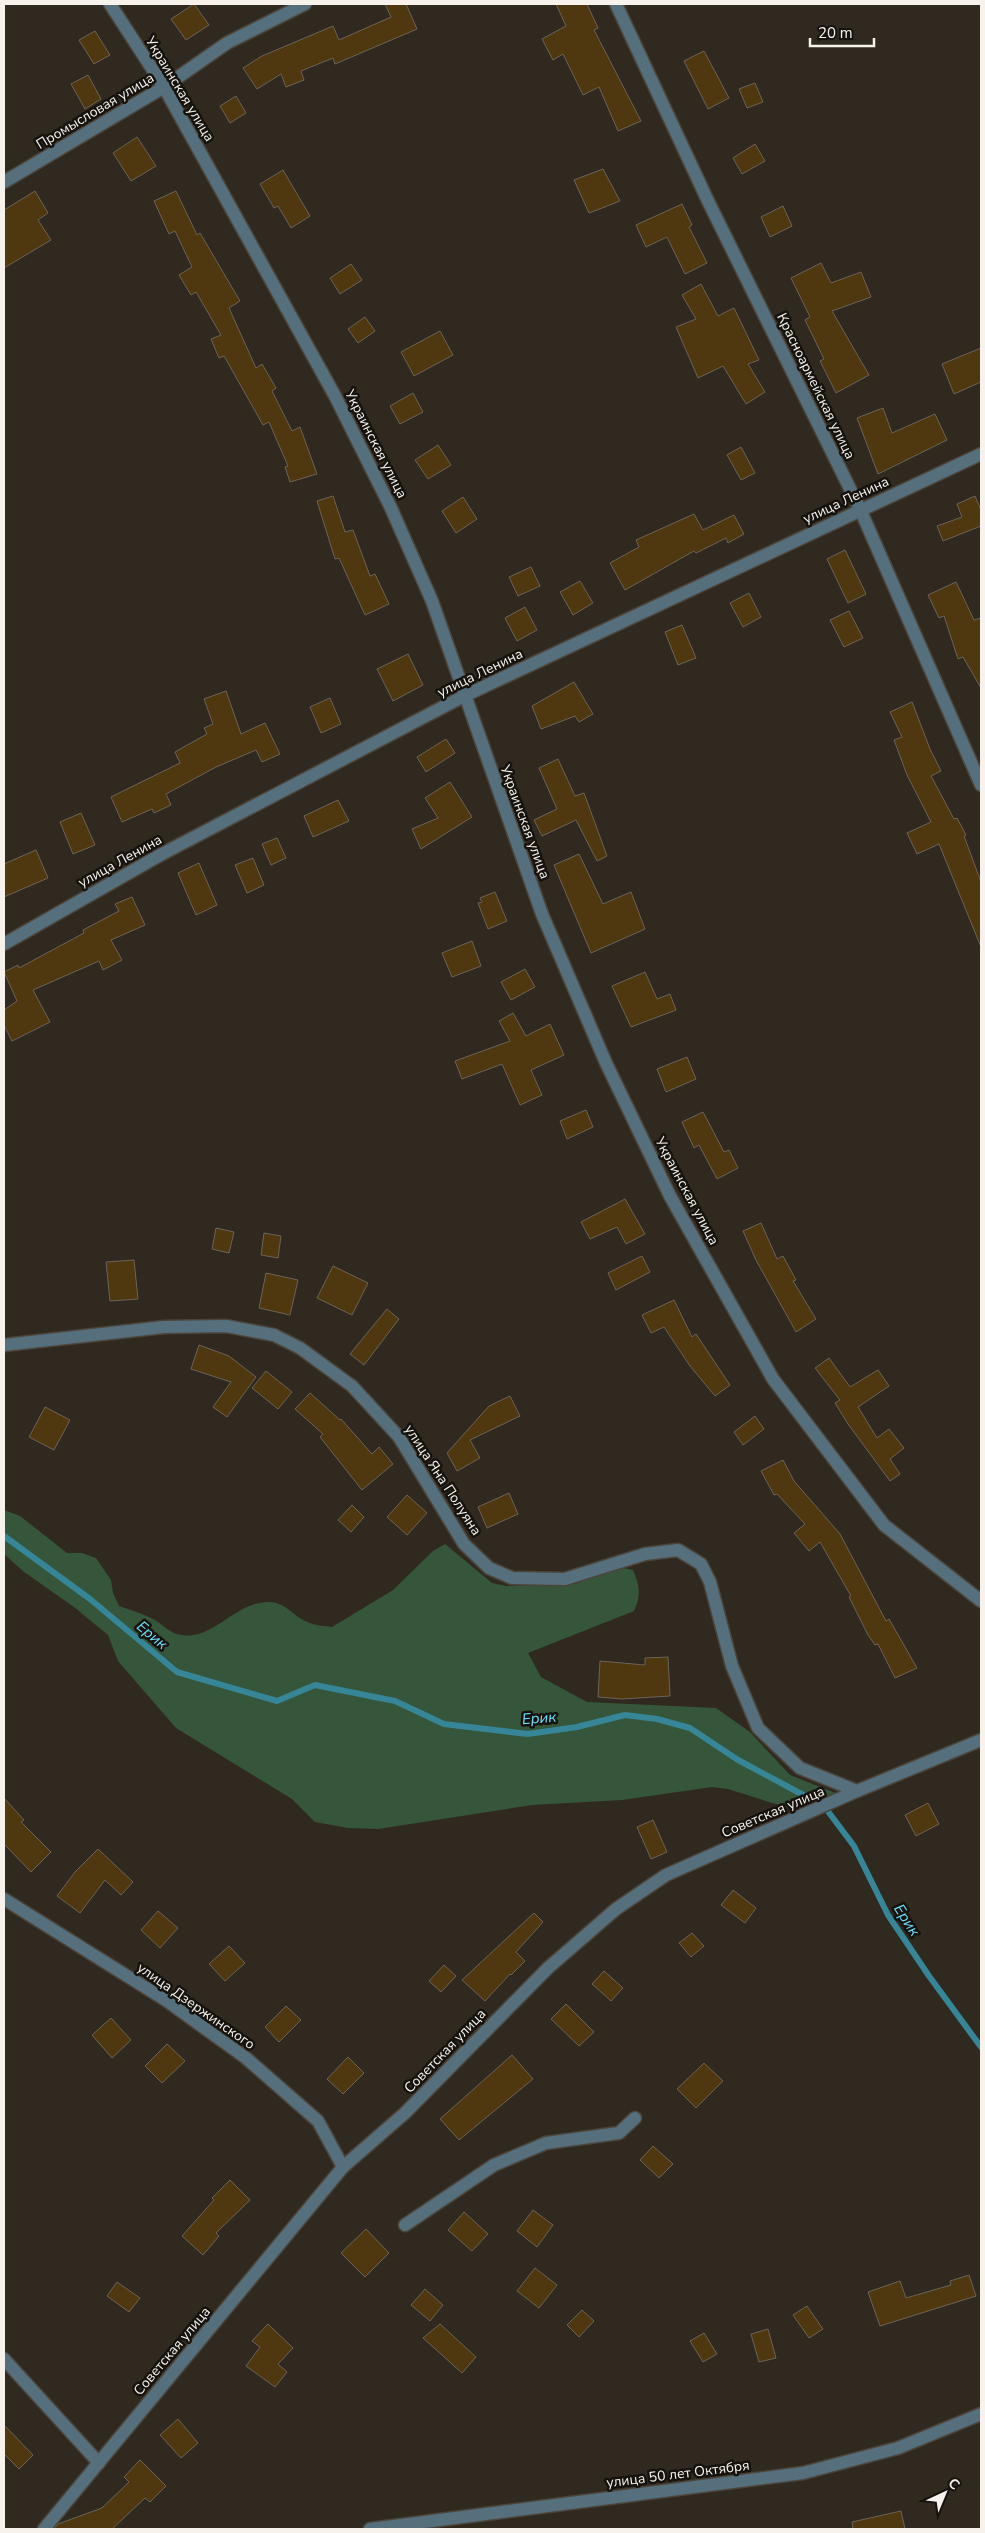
<svg xmlns="http://www.w3.org/2000/svg" width="985" height="2533" font-family="'Nunito Sans',sans-serif">
<style>
.green{fill:#35563b}
.lines{fill:none;stroke-linecap:round;stroke-linejoin:round}
.stream{stroke:#378697;stroke-width:6}
.building{fill:#4f370f;stroke:#6c6458}
.minor-casing{stroke:#4c453c;stroke-width:15}
.minor{stroke:#556f7c;stroke-width:12}
.labels{text-anchor:middle;dominant-baseline:central;stroke-width:5;stroke-linejoin:round;paint-order:stroke}
.street-label{font-size:14px;fill:#f7f3ec;stroke:#16120e}
.water-label{font-size:15px;font-style:italic;fill:#6de0fa;stroke:#16120e}
</style>
<rect width="100%" height="100%" fill="#30291f"/>
<!-- green -->
<path class="green" d="M4,1510L20,1516L67,1553H82L96,1558L111,1580L113,1593L119,1606C130,1610 144,1614 155,1620C162,1624 169,1632 177,1634C212,1644 233,1602 269,1602C285,1602 292,1615 305,1621C313,1625 323,1626 332,1627L393,1590L433,1551L445,1544L492,1583L507,1586L575,1584L619,1567L633,1570C640,1586 641,1596 634,1611L528,1653L541,1677L587,1702L716,1708L750,1732L790,1775L838,1794L792,1809L728,1789L712,1787L622,1800L532,1805L378,1829L348,1828L315,1822L292,1799L176,1728L118,1661L108,1635L74,1607L24,1572L4,1554Z"/>
<g class="lines">
<!-- stream -->
<path class="stream" d="M4,1536L90,1599L177,1672L277,1701L315,1685L395,1701L444,1724L528,1734L577,1727L625,1715L657,1719L690,1728L738,1760L824,1806L854,1846L888,1915L929,1976L981,2047"/>
</g>
<!-- building -->
<g class="building">
<path d="M194,4L209,25L186,40L171,19Z"/>
<path d="M385,4H406L417,29L335,64L333,58L301,71L304,80L286,87L281,74L257,89L243,68L262,56L333,26L339,40L391,17Z"/>
<path d="M556,4H587L598,28L594,30L641,121L618,131L599,87L583,95L563,54L553,60L542,39L566,26Z"/>
<path d="M95,31L110,55L94,64L79,40Z"/>
<path d="M704,51L729,98L708,109L684,61Z"/>
<path d="M88,75L101,99L85,109L71,84Z"/>
<path d="M755,83L763,102L747,108L739,89Z"/>
<path d="M236,96L246,113L230,123L220,106Z"/>
<path d="M137,137L156,166L131,181L113,153Z"/>
<path d="M755,144L765,161L742,174L733,158Z"/>
<path d="M603,169L620,201L589,213L574,180Z"/>
<path d="M283,170L310,216L291,228L278,206L274,208L260,184Z"/>
<path d="M35,191L48,213L38,220L51,240L4,268V210Z"/>
<path d="M176,191L197,235L200,233L240,301L229,308L256,368L262,364L276,388L272,391L292,431L300,427L317,474L290,482L285,467L288,466L269,422L263,425L224,356L219,358L211,339L221,335L196,292L191,295L179,275L192,267L175,231L169,234L154,201Z"/>
<path d="M682,204L692,225L689,227L707,263L685,274L667,237L646,247L636,225Z"/>
<path d="M783,206L792,226L770,237L761,217Z"/>
<path d="M821,263L831,283L861,272L871,297L832,311L869,375L836,393L820,361L824,359L805,320L810,317L791,278Z"/>
<path d="M351,264L362,280L340,294L330,278Z"/>
<path d="M701,284L718,316L734,308L759,360L748,364L765,392L746,404L723,366L698,378L676,327L696,319L682,295Z"/>
<path d="M365,317L375,331L358,343L348,329Z"/>
<path d="M440,331L453,355L414,376L401,352Z"/>
<path d="M981,348V382L954,394L942,364Z"/>
<path d="M413,393L423,412L400,424L390,406Z"/>
<path d="M883,408L892,433L935,414L947,440L878,474L857,418Z"/>
<path d="M438,445L451,465L428,479L415,460Z"/>
<path d="M741,447L755,473L741,480L727,455Z"/>
<path d="M333,496L345,532L353,530L370,576L375,574L389,604L365,615L339,558L335,559L317,501Z"/>
<path d="M975,496L981,510V526L943,541L937,526L962,517L957,504Z"/>
<path d="M463,497L477,519L456,533L442,511Z"/>
<path d="M694,514L703,530L734,515L744,534L728,543L726,538L696,553L694,551L625,590L610,563L639,547L636,540Z"/>
<path d="M845,550L866,594L848,603L827,559Z"/>
<path d="M531,567L540,586L518,596L509,577Z"/>
<path d="M580,581L593,603L573,615L560,592Z"/>
<path d="M956,582L974,620L981,618V688L963,657L958,659L944,616L939,618L928,595Z"/>
<path d="M749,593L761,617L743,627L730,603Z"/>
<path d="M525,607L537,630L517,641L505,618Z"/>
<path d="M849,611L863,638L844,647L830,620Z"/>
<path d="M682,625L696,658L678,665L665,632Z"/>
<path d="M408,654L423,685L393,701L377,669Z"/>
<path d="M574,682L593,714L579,722L575,716L541,729L532,706Z"/>
<path d="M226,691L241,734L265,723L280,754L262,762L256,750L216,767L166,794L171,805L154,813L152,809L122,822L111,797L180,763L175,752L207,734L204,728L213,724L204,699Z"/>
<path d="M330,698L341,724L321,733L310,707Z"/>
<path d="M912,702L930,749L941,771L931,776L954,819L957,818L966,835L964,836L981,882V947L939,844L917,854L907,833L931,822L907,775L894,740L902,737L890,712Z"/>
<path d="M446,739L455,753L426,772L417,757Z"/>
<path d="M558,759L575,796L584,793L607,856L597,861L576,820L542,836L534,820L557,809L539,768Z"/>
<path d="M450,782L472,817L421,849L412,829L438,818L425,798Z"/>
<path d="M338,800L349,821L313,837L304,816Z"/>
<path d="M81,813L95,845L73,854L60,822Z"/>
<path d="M277,838L286,858L271,865L262,844Z"/>
<path d="M36,850L48,878L4,897V864Z"/>
<path d="M579,854L603,904L631,892L645,929L591,953L554,865Z"/>
<path d="M253,858L264,885L247,893L235,865Z"/>
<path d="M199,863L217,905L196,915L178,873Z"/>
<path d="M495,892L507,921L488,929L478,903L482,902L480,898Z"/>
<path d="M132,897L145,925L111,940L122,960L103,970L99,961L33,990L50,1022L12,1041L4,1025V1010L17,1001L4,972L18,965L19,968L84,933L83,930L119,911L115,904Z"/>
<path d="M472,941L481,966L452,977L442,953Z"/>
<path d="M525,969L535,987L511,1000L501,982Z"/>
<path d="M645,972L657,999L670,994L676,1010L631,1027L612,986Z"/>
<path d="M513,1013L526,1036L550,1024L564,1055L531,1070L542,1095L520,1105L502,1064L462,1079L455,1061L510,1041L499,1021Z"/>
<path d="M687,1057L696,1079L666,1092L657,1069Z"/>
<path d="M586,1110L593,1127L567,1139L560,1121Z"/>
<path d="M703,1112L724,1152L729,1150L738,1168L717,1179L699,1145L694,1148L682,1122Z"/>
<path d="M625,1199L645,1234L626,1244L617,1227L590,1239L581,1222Z"/>
<path d="M761,1223L777,1259L783,1256L796,1280L793,1281L816,1319L796,1332L756,1260L743,1231Z"/>
<path d="M216,1228L234,1232L229,1253L212,1249Z"/>
<path d="M264,1233L281,1236L278,1258L261,1255Z"/>
<path d="M642,1256L650,1272L616,1290L608,1273Z"/>
<path d="M134,1260L138,1299L110,1301L106,1262Z"/>
<path d="M333,1266L368,1283L352,1315L317,1298Z"/>
<path d="M266,1273L298,1280L290,1315L259,1308Z"/>
<path d="M674,1300L692,1337L696,1334L730,1385L715,1396L690,1366L664,1327L651,1333L642,1315Z"/>
<path d="M387,1309L399,1319L364,1365L350,1354Z"/>
<path d="M199,1345L229,1356L256,1377L227,1417L213,1407L231,1382L191,1369Z"/>
<path d="M829,1358L850,1387L878,1370L889,1386L858,1407L877,1438L889,1429L904,1448L890,1459L900,1474L890,1481L848,1424L835,1403L840,1400L815,1368Z"/>
<path d="M266,1371L292,1392L278,1409L252,1388Z"/>
<path d="M310,1393L340,1420L341,1419L372,1454L379,1447L393,1464L362,1490L320,1437L323,1434L295,1409Z"/>
<path d="M510,1396L520,1416L470,1440L480,1458L457,1471L447,1453L489,1406Z"/>
<path d="M45,1407L70,1420L54,1450L29,1437Z"/>
<path d="M755,1416L764,1429L743,1445L734,1432Z"/>
<path d="M783,1460L794,1481L840,1534L886,1621L889,1619L917,1668L895,1678L878,1644L875,1645L868,1635L849,1597L851,1596L820,1542L809,1551L794,1533L805,1524L777,1494L774,1495L761,1471Z"/>
<path d="M509,1493L518,1514L487,1528L478,1507Z"/>
<path d="M407,1495L427,1513L407,1535L387,1517Z"/>
<path d="M352,1505L364,1517L351,1532L338,1520Z"/>
<path d="M668,1657L670,1696L622,1699L598,1697L600,1661L645,1665V1658Z"/>
<path d="M4,1798L24,1820L21,1822L51,1852L31,1872L4,1844Z"/>
<path d="M928,1803L939,1824L916,1836L905,1815Z"/>
<path d="M653,1820L667,1852L651,1859L637,1827Z"/>
<path d="M98,1849L133,1882L121,1895L105,1880L80,1913L57,1896L75,1872Z"/>
<path d="M733,1890L756,1908L745,1923L721,1905Z"/>
<path d="M158,1911L178,1928L160,1948L141,1930Z"/>
<path d="M534,1913L543,1922L516,1952L525,1961L511,1975L510,1974L485,2001L462,1980Z"/>
<path d="M692,1933L704,1946L691,1957L679,1943Z"/>
<path d="M229,1946L245,1963L225,1981L209,1964Z"/>
<path d="M444,1965L456,1976L441,1992L429,1981Z"/>
<path d="M604,1971L623,1988L611,2001L592,1984Z"/>
<path d="M566,2004L594,2032L579,2046L551,2019Z"/>
<path d="M286,2006L301,2020L279,2042L265,2027Z"/>
<path d="M111,2018L131,2040L112,2058L92,2035Z"/>
<path d="M167,2044L185,2061L162,2083L145,2066Z"/>
<path d="M512,2055L533,2079L459,2140L440,2119Z"/>
<path d="M348,2057L364,2073L343,2094L327,2079Z"/>
<path d="M704,2063L723,2081L696,2108L677,2089Z"/>
<path d="M653,2146L673,2164L659,2178L640,2160Z"/>
<path d="M230,2180L250,2200L216,2233L219,2236L203,2255L182,2236L214,2200L212,2198Z"/>
<path d="M533,2210L553,2225L537,2247L517,2231Z"/>
<path d="M464,2212L488,2234L472,2251L448,2230Z"/>
<path d="M366,2229L389,2253L365,2277L341,2253Z"/>
<path d="M535,2268L557,2285L539,2308L517,2291Z"/>
<path d="M969,2275L976,2296L880,2326L868,2292L900,2281L906,2298L951,2285L950,2281Z"/>
<path d="M117,2282L140,2298L129,2312L107,2296Z"/>
<path d="M425,2289L443,2305L430,2321L411,2305Z"/>
<path d="M807,2306L823,2329L809,2338L793,2315Z"/>
<path d="M582,2310L594,2321L579,2337L567,2325Z"/>
<path d="M268,2324L293,2348L278,2364L287,2372L275,2387L246,2366L260,2347L252,2341Z"/>
<path d="M440,2324L476,2357L462,2373L423,2338Z"/>
<path d="M768,2329L776,2358L759,2362L751,2334Z"/>
<path d="M704,2333L717,2354L703,2362L690,2341Z"/>
<path d="M178,2419L198,2443L181,2458L160,2435Z"/>
<path d="M4,2425L33,2455L19,2469L4,2454Z"/>
<path d="M140,2460L166,2486L150,2502L145,2498L112,2529H54L58,2524L102,2508L129,2482L124,2477Z"/>
<path d="M901,2511L905,2529H853L852,2522Z"/>
</g>
<g class="lines">
<defs>
<g id="minor">
<path d="M110,4L164,87L335,396L391,508L432,601L542,914L606,1063L670,1196L773,1379L884,1525L981,1601"/>
<path d="M616,4L708,201L860,509L981,785"/>
<path d="M4,182L164,87L227,43L305,4"/>
<path d="M4,944L162,854L464,696L981,454"/>
<path d="M4,1345L164,1327L226,1326L274,1335L300,1348L352,1386L399,1437L464,1544L489,1568L512,1578L565,1579L645,1554L678,1550L701,1564L710,1582L732,1666L758,1728L800,1768L857,1791"/>
<path d="M4,1899L167,2001L246,2058L318,2121L343,2167"/>
<path d="M405,2225L494,2165L546,2143L619,2133L635,2118"/>
<path d="M4,2359L99,2463"/>
<path d="M44,2529L343,2167L405,2113L548,1968L616,1909L666,1875L857,1791L981,1740"/>
<path d="M370,2529L803,2473L898,2448L981,2414"/>
</g>
</defs>
<!-- minor casing -->
<use href="#minor" class="minor-casing"/>
<!-- minor -->
<use href="#minor" class="minor"/>
</g>
<g class="labels">
<!-- street labels -->
<g class="street-label">
<text transform="translate(180 89) rotate(59)">Украинская улица</text>
<text transform="translate(95 111) rotate(-31)">Промысловая улица</text>
<text transform="translate(816 386) rotate(64)">Красноармейская улица</text>
<text transform="translate(376 444) rotate(63)">Украинская улица</text>
<text transform="translate(846 500) rotate(-25)">улица Ленина</text>
<text transform="translate(480 673) rotate(-26)">улица Ленина</text>
<text transform="translate(525 822) rotate(70)">Украинская улица</text>
<text transform="translate(120 861) rotate(-29)">улица Ленина</text>
<text transform="translate(687 1191) rotate(62)">Украинская улица</text>
<text transform="translate(443 1480) rotate(57)">улица Яна Полуяна</text>
<text transform="translate(773 1812) rotate(-23)">Советская улица</text>
<text transform="translate(196 2006) rotate(35)">улица Дзержинского</text>
<text transform="translate(445 2051) rotate(-46)">Советская улица</text>
<text transform="translate(172 2351) rotate(-50)">Советская улица</text>
<text transform="translate(678 2474) rotate(-7)">улица 50 лет Октября</text>
</g>
<!-- water labels -->
<g class="water-label">
<text transform="translate(152 1635) rotate(40)">Ерик</text>
<text transform="translate(539 1718) rotate(-4)">Ерик</text>
<text transform="translate(907 1920) rotate(57)">Ерик</text>
</g>
</g>
<!-- border -->
<rect width="985" height="2533" fill="none" stroke="#f7f3ec" stroke-width="10"/>
<!-- north arrow -->
<g transform="translate(945 2493) rotate(44)" stroke="#16120e" stroke-width="4" paint-order="stroke">
<path d="M0-4L9 19L0 12L-9 19Z" fill="#f7f3ec"/>
<text y="-8" font-size="14" font-weight="bold" text-anchor="middle" fill="#f7f3ec">С</text>
</g>
<!-- scale -->
<path d="M810 38v8h64v-8" fill="none" stroke="#f7f3ec" stroke-width="2.5"/>
<text x="818" y="38" font-size="15" fill="#f7f3ec" stroke="#16120e" stroke-width="4" paint-order="stroke">20 m</text>
</svg>
